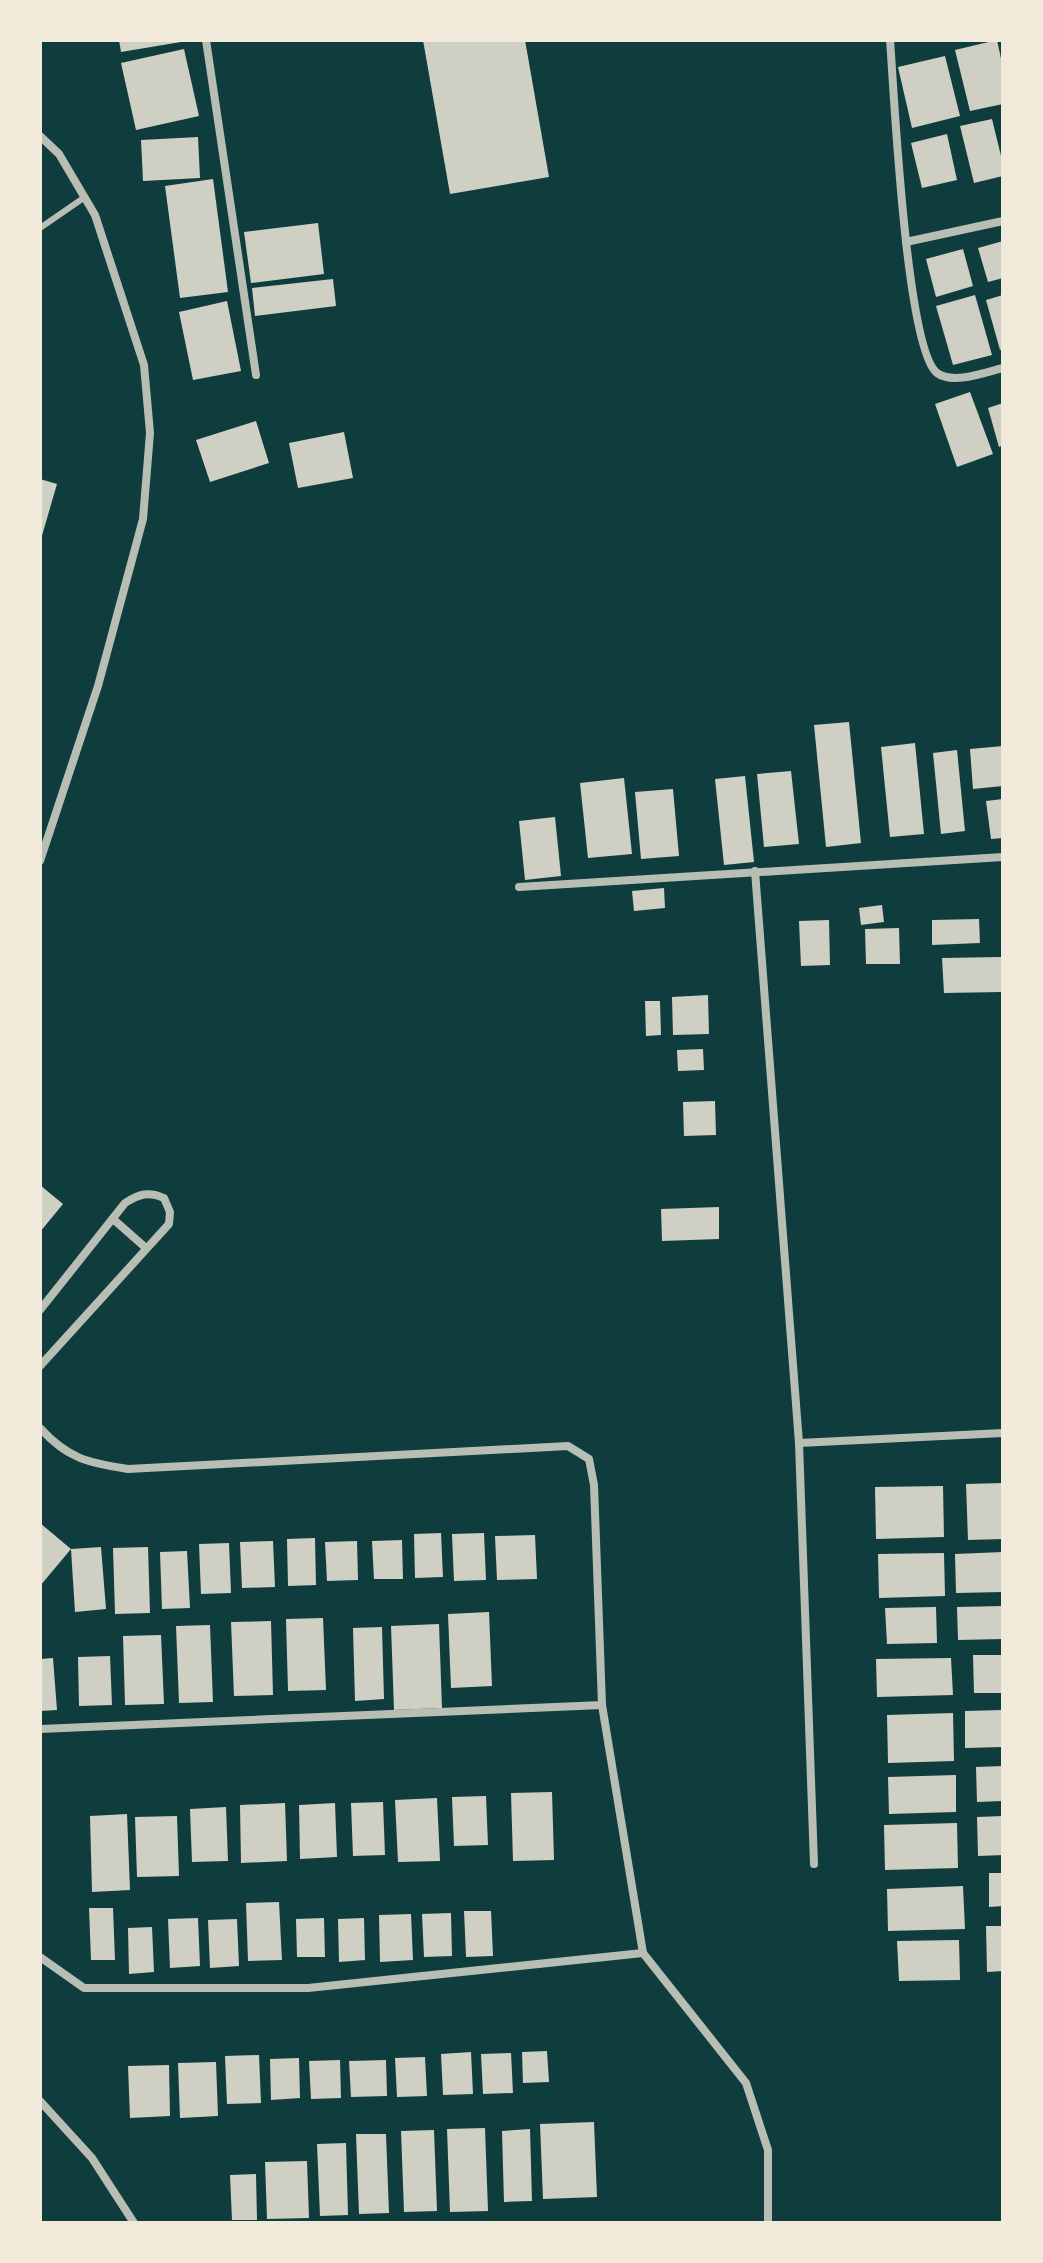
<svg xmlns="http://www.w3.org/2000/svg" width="1043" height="2263" font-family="Signika,sans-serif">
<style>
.building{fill:#cfcfc3}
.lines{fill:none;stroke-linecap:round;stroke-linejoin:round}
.service{stroke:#b8beb3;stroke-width:6}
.minor{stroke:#b8beb3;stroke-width:8}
</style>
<rect width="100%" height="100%" fill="#0f3d3e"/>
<!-- building -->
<g class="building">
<path d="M119,40H181V42L121,52Z"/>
<path d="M423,40H525L549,177L450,194Z"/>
<path d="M997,40L1003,68V104L970,111L955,50Z"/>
<path d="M184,49L199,116L136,130L121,63Z"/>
<path d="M945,56L960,116L912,128L898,67Z"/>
<path d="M992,119L1003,164V176L974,183L960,126Z"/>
<path d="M947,134L957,180L922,188L911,143Z"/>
<path d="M198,137L200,178L143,181L141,140Z"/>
<path d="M213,179L228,292L180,298L165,186Z"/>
<path d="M318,223L324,274L251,283L244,232Z"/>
<path d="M1003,241V278L988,282L978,248Z"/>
<path d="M963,249L973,286L936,297L926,259Z"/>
<path d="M333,279L336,306L255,316L252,288Z"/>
<path d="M975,295L992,355L953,365L936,306Z"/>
<path d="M1003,295V349L1000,350L986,300Z"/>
<path d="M227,301L241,371L193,380L179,312Z"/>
<path d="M970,392L993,454L957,467L935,404Z"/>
<path d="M1003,403V445L999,447L988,408Z"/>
<path d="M256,421L269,463L210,482L196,440Z"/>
<path d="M344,432L353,478L298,488L289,443Z"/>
<path d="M40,479L57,484L41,539H40Z"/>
<path d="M849,722L861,843L826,847L814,725Z"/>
<path d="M915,743L924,834L890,837L881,747Z"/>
<path d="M1003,746V786L973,789L970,749Z"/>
<path d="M957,750L965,831L941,834L933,753Z"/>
<path d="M791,771L799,844L764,847L757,774Z"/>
<path d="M745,776L754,862L724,865L715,779Z"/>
<path d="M624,778L632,854L588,858L580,783Z"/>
<path d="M673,789L679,856L641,859L635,792Z"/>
<path d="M1003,799V838L991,839L986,801Z"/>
<path d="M555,817L561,876L525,880L519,821Z"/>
<path d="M664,888L665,908L634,911L632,891Z"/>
<path d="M882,905L884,922L861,925L859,908Z"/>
<path d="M979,919L980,943L932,945V920Z"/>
<path d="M829,920L830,965L801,966L799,921Z"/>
<path d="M899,928L900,964H866L865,929Z"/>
<path d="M1001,957V992L944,993L942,958Z"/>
<path d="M708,995L709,1034L673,1035L672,997Z"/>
<path d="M645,1001H660L661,1035L646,1036Z"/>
<path d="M703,1049L704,1070L678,1071L677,1050Z"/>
<path d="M715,1101L716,1135L684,1136L683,1102Z"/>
<path d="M40,1185L63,1204L40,1232Z"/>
<path d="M719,1207V1239L662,1241L661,1209Z"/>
<path d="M1003,1483V1539L968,1540L966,1484Z"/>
<path d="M943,1486L944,1537L876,1539L875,1487Z"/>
<path d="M40,1523L71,1549L40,1586Z"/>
<path d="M441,1533L443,1577L415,1578L414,1534Z"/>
<path d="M484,1533L486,1580L454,1581L452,1534Z"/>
<path d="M535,1535L537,1579L497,1580L495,1536Z"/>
<path d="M315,1538L316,1585L288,1586L287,1539Z"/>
<path d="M402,1540L403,1579H374L372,1541Z"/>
<path d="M273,1541L275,1587L242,1588L240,1542Z"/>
<path d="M357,1541L358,1580L327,1581L325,1542Z"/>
<path d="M229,1543L231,1593L201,1594L199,1544Z"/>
<path d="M101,1547L106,1609L75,1612L71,1549Z"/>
<path d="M148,1547L150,1613L115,1614L113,1548Z"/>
<path d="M187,1551L190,1608L162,1609L160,1552Z"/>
<path d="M1003,1552V1592L956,1593L955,1554Z"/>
<path d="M944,1553L945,1596L879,1598L878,1554Z"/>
<path d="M1003,1606V1639L958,1640L957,1607Z"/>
<path d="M936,1607L937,1643L887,1644L885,1608Z"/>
<path d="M489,1612L492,1686L451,1688L448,1614Z"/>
<path d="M323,1618L326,1690L288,1691L286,1619Z"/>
<path d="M271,1621L273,1695L234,1696L231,1622Z"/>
<path d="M439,1624L442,1708L394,1710L391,1626Z"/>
<path d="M210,1625L213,1702L179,1703L176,1626Z"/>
<path d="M382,1627L384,1699L355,1701L353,1628Z"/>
<path d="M161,1635L164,1704L125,1705L123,1636Z"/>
<path d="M973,1655H1003V1693H974Z"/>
<path d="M110,1656L112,1705L79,1706L78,1657Z"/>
<path d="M53,1658L57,1710L40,1711V1659Z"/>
<path d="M951,1658L953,1695L877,1697L876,1659Z"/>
<path d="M1003,1710V1747L965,1748V1711Z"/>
<path d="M953,1713L954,1761L888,1763L887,1715Z"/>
<path d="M1003,1766V1801L977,1802L976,1767Z"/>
<path d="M956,1775V1812L889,1814L888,1777Z"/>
<path d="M552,1792L554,1860L513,1861L511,1793Z"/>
<path d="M486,1796L488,1845L454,1846L452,1797Z"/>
<path d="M437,1798L440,1861L398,1862L395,1800Z"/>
<path d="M383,1802L385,1855L353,1856L351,1803Z"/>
<path d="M285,1803L287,1861L241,1863L240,1805Z"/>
<path d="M335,1803L337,1857L300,1859L299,1805Z"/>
<path d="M226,1807L228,1861L192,1862L190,1809Z"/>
<path d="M127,1814L130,1890L92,1892L90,1816Z"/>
<path d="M177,1816L179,1876L137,1877L135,1817Z"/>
<path d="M1003,1816V1855L978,1856L977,1817Z"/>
<path d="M957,1823L958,1868L885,1870L884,1825Z"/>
<path d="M989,1873H1003V1906L989,1907Z"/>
<path d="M963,1886L965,1929L888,1931L887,1889Z"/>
<path d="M279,1902L282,1960L248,1961L246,1903Z"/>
<path d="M89,1908H113L115,1960H91Z"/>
<path d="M464,1911H491L493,1956L466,1957Z"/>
<path d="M451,1913L452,1956L424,1957L422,1914Z"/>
<path d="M411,1914L413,1960L380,1962L379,1915Z"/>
<path d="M198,1918L200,1966L170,1968L168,1919Z"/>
<path d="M324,1918L325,1957H297L296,1919Z"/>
<path d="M364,1918L365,1960L339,1962L338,1919Z"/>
<path d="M237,1919L239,1966L210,1968L208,1920Z"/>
<path d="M986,1926H1003V1971L987,1972Z"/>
<path d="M152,1927L154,1972L129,1974L128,1928Z"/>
<path d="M959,1940L960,1980L899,1981L897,1941Z"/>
<path d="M547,2051L549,2082L523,2083L522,2052Z"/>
<path d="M471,2052L473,2094L443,2095L441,2054Z"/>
<path d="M511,2053L513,2093L483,2094L481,2054Z"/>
<path d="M259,2055L261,2103L227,2104L225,2056Z"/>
<path d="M425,2057L427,2096L397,2097L395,2058Z"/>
<path d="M299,2058L300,2098L271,2100L270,2059Z"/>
<path d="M340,2060L341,2098L311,2099L309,2061Z"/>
<path d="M386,2060L387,2096L351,2097L349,2061Z"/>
<path d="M216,2062L218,2116L180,2118L178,2063Z"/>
<path d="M169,2065L170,2116L130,2118L128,2066Z"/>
<path d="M594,2122L597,2197L543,2199L540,2124Z"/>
<path d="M485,2128L488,2211L450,2212L447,2129Z"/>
<path d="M530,2129L532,2201L504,2202L502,2131Z"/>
<path d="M434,2130L437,2211L404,2212L401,2131Z"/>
<path d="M356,2134H386L389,2213L359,2214Z"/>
<path d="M346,2143L348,2215L320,2216L317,2144Z"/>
<path d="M307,2161L309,2218L267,2219L265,2162Z"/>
<path d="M256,2174L257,2220H232L230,2175Z"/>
</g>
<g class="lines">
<!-- service -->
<path class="service" d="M40,228L85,197"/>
<!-- minor -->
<g class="minor">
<path d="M206,40L256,375"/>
<path d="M890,40C894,91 906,349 937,373C953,385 986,372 1003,368"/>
<path d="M40,136L59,154L95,215L144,365L150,433L143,519L98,686L40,861"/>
<path d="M906,242L1003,221"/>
<path d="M755,871L799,1443L814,1864"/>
<path d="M519,887L1003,857"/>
<path d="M113,1219L146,1248"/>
<path d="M40,1310L125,1203C139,1194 149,1191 164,1198L170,1212L169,1224L40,1366"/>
<path d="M40,1428C68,1459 89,1463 128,1469L568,1446L589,1459L594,1485L602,1705L40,1729"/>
<path d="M799,1443L1003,1433"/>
<path d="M602,1705L643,1953L746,2083L768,2150V2223"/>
<path d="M40,1957L84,1988H308L643,1953"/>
<path d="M40,2101L92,2158L134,2223"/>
</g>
</g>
<!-- border -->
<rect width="1043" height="2263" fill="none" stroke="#f1e9da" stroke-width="84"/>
</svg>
